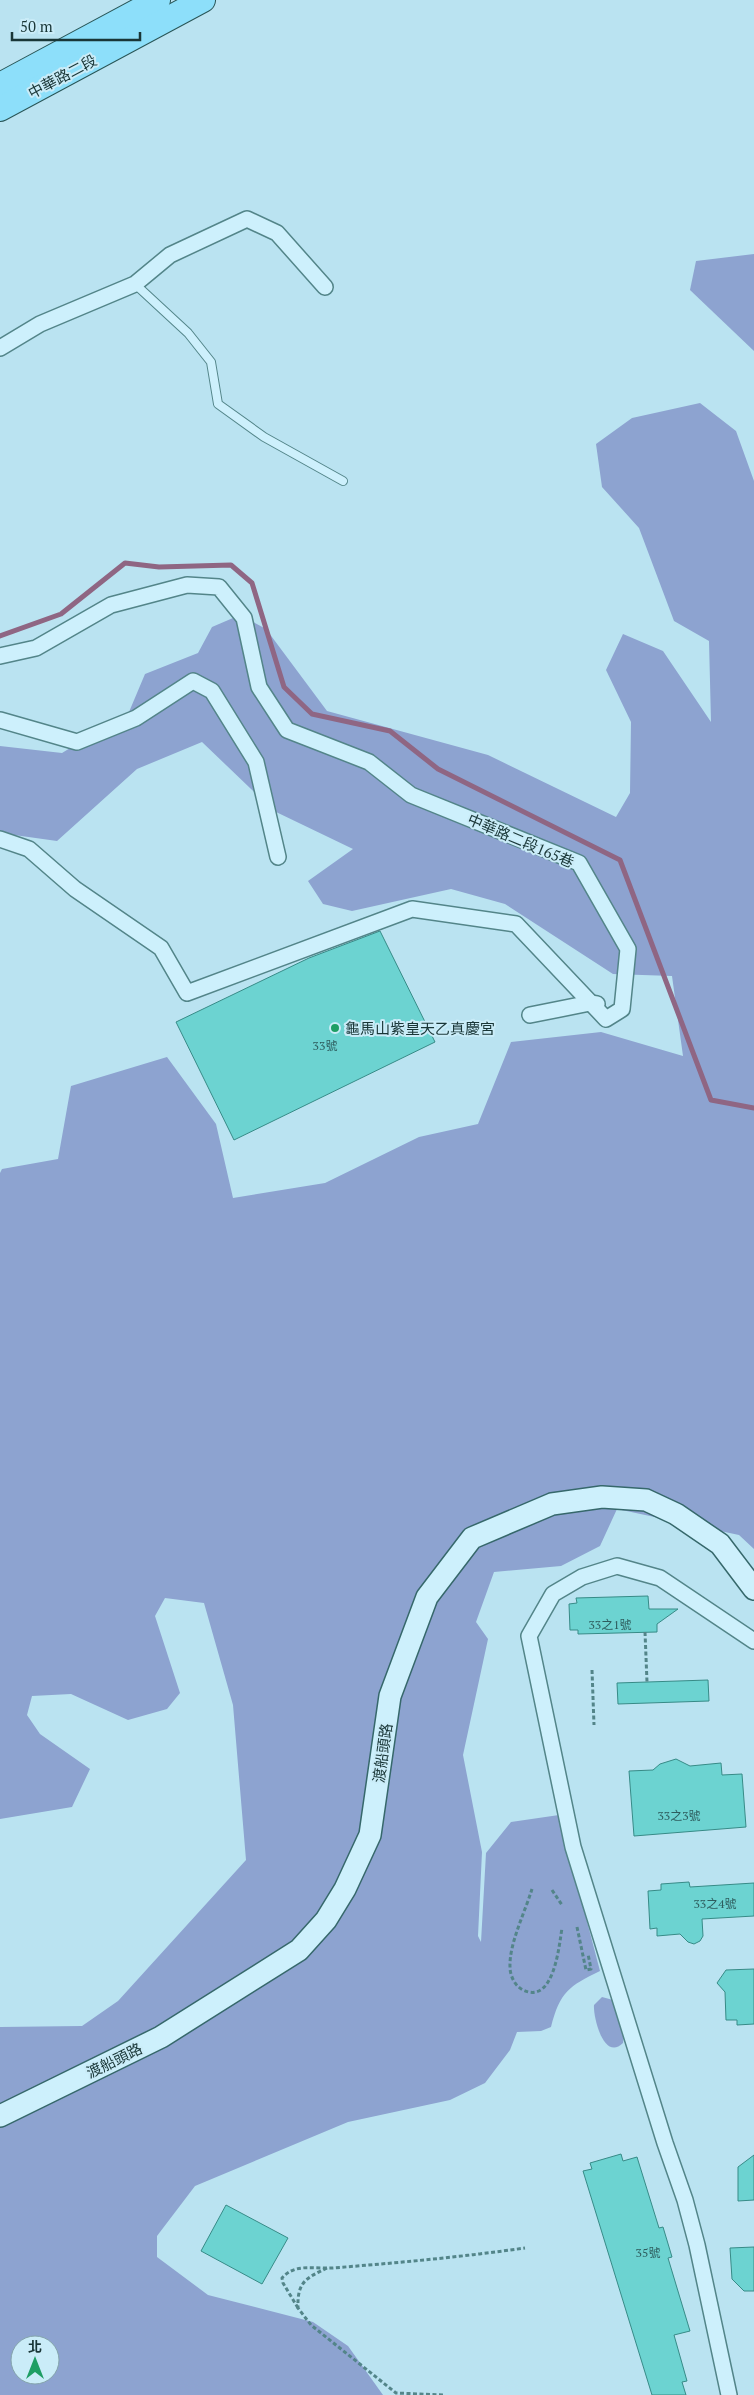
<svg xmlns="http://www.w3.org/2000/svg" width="754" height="2395" font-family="'PT Serif','Noto Sans TC',serif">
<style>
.green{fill:#8da3d0;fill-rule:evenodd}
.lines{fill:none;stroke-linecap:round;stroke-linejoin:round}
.stream{stroke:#8f6683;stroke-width:5}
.building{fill:#6cd3d1;stroke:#378b87}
.lane-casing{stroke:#538589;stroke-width:10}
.street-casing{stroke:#538589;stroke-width:18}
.secondary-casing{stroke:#36686b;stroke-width:24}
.primary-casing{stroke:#285556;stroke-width:26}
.path{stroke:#538589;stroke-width:3;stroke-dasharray:4 2.5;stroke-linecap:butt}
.lane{stroke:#cdf0fc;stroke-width:8}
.street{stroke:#cdf0fc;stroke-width:15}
.secondary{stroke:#cdf0fc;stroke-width:21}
.primary{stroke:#8ddffa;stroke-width:24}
.poi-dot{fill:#1e9e64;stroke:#caecf8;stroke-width:2}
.labels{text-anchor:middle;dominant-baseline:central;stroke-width:4;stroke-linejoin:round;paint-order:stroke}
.number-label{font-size:12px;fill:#2e5d5e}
.street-label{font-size:15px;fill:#193637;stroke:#caecf8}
.poi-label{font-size:15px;fill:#193637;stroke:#caecf8;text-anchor:start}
</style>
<rect width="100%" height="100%" fill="#bae3f1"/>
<!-- green -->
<g class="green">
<path d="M754,254V351L690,290L696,261Z"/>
<path d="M700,403L736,431L754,481V1549L739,1535L617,1509L600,1546L561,1566L494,1572L476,1622L488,1639L463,1755L482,1852L478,1936L481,1942L486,1853L511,1822L559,1815L600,1971C569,1986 560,1992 551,2027L541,2031L517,2032L510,2050L485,2083L450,2100L348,2122L195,2186L157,2236V2257L208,2295L313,2322L348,2346L383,2395H0V2027L82,2026L118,2001L246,1860L233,1705L204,1603L165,1598L155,1616L180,1693L167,1709L128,1720L71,1694L32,1696L27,1715L40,1734L90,1769L72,1807L0,1819V1173L2,1169L58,1159L71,1086L167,1057L216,1124L233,1198L325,1183L419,1137L478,1124L511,1042L601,1032L683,1056L672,976L613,974L505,904L451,889L352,911L323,904L308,881L353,849L274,811L202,742L137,769L57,841L0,833V746L62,753L129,712L145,674L198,653L212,627L240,615L266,629L327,711L488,755L616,817L630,793L631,722L606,670L623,634L663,651L711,722L709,641L674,621L639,528L602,487L596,444L632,418ZM20,2345H50V2375H20Z"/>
<path d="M602,1997L613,2000L624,2035L623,2043C604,2062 593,2017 594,2005Z"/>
</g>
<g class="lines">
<!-- stream -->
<path class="stream" d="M0,636L61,614L125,563L159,567L231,565L252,583L284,687L312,714L390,731L438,769L620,860L711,1100L754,1108"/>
</g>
<!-- building -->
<g class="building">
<path d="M380,931L435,1042L234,1140L176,1022L309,958Z"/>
<path d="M648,1596L649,1609H678L657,1624V1632L578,1634V1630H570L569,1604L577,1603L576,1598Z"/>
<path d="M708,1680L709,1701L618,1704L617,1683Z"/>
<path d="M676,1759L690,1766L721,1763L722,1775L742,1774L746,1827L634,1836L629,1771L653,1770L660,1764Z"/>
<path d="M689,1882L690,1887L754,1883V1916L702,1919L703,1936L700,1941L694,1944L688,1942L680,1934L657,1936V1928L650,1929L648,1891L661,1890V1884Z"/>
<path d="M754,1969V2024L737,2025V2020H726L725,1992L717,1983L726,1970Z"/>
<path d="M621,2154L623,2161L637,2157L659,2228L663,2227L672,2257L668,2258L690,2331L674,2335L687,2381L682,2382L686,2395H652L583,2171L592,2169L590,2163Z"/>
<path d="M754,2155V2200L738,2201V2167Z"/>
<path d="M226,2205L288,2238L262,2284L201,2251Z"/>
<path d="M754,2247V2291H744L732,2279L730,2248Z"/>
</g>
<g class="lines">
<defs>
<path id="lane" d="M135,284L188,333L211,362L218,404L264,437L343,481"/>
<g id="street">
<path d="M0,348L40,324L135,284L170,255L247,219L277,233L325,287"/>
<path d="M0,656L36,648L111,605L187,585L219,587L244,618L259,687L287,730L369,762L411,795L579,863L628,949L622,1009L606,1019L516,924L412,909L187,993L161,948L75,889L29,849L0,839"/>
<path d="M0,720L77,742L136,718L193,681L212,691L256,762L278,857"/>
<path d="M530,1015L590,1003L597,1004"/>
<path d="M729,2395L697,2245L685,2200L665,2143L573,1847L529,1636L553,1594L582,1577L617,1566L660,1578L754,1641"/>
</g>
<path id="secondary" d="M0,2116L161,2037L299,1950L326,1920L345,1889L370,1835L390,1696L427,1597L472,1538L552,1504L602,1497L646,1500L676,1514L720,1544L754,1589"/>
<g id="primary">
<path d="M0,85L158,0"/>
<path d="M0,109L203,0"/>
</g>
</defs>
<!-- lane casing -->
<use href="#lane" class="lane-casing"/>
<!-- street casing -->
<use href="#street" class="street-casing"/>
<!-- secondary casing -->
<use href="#secondary" class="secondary-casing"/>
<!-- primary casing -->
<use href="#primary" class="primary-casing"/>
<!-- path -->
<g class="path">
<path d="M645,1632L647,1682"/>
<path d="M592,1670L594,1725"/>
<path d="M532,1889C525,1912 509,1944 510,1967C510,1976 515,1986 523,1990C554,2005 559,1946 562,1928"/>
<path d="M552,1890L562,1905"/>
<path d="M577,1927L586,1970L591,1969L588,1954"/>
<path d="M327,2268C306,2278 297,2282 298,2308L311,2325L396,2393L443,2395"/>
<path d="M298,2308L283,2283L282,2278C295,2263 314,2269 332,2268C397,2263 461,2257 525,2248"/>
</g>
<!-- lane -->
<use href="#lane" class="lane"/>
<!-- street -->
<use href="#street" class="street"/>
<!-- secondary -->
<use href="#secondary" class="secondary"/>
<!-- primary -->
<use href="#primary" class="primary"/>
</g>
<!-- markers -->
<circle class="poi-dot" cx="335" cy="1028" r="5"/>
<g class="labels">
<!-- number labels -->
<g class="number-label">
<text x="325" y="1045">33號</text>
<text x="610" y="1624">33之1號</text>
<text x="679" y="1815">33之3號</text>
<text x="715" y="1903">33之4號</text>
<text x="648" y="2252">35號</text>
</g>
<!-- street labels -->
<g class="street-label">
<text transform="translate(62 76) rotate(-28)">中華路二段</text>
<text transform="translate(521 840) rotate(23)">中華路二段165巷</text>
<text transform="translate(382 1753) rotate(-82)">渡船頭路</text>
<text transform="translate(114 2060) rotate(-26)">渡船頭路</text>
</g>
<!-- poi labels -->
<g class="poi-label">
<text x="345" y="1028">龜馬山紫皇天乙真慶宮</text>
</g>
</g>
<!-- north arrow -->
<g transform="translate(35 2360)"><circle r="24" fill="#caecf8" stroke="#83a3ab"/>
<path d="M0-4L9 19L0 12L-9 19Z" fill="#1e9e64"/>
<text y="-8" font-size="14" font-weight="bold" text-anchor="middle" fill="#193637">北</text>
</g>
<!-- scale -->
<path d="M12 32v8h128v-8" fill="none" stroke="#193637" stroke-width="2.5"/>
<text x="20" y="32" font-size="15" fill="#193637" stroke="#caecf8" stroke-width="4" paint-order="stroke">50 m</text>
</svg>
